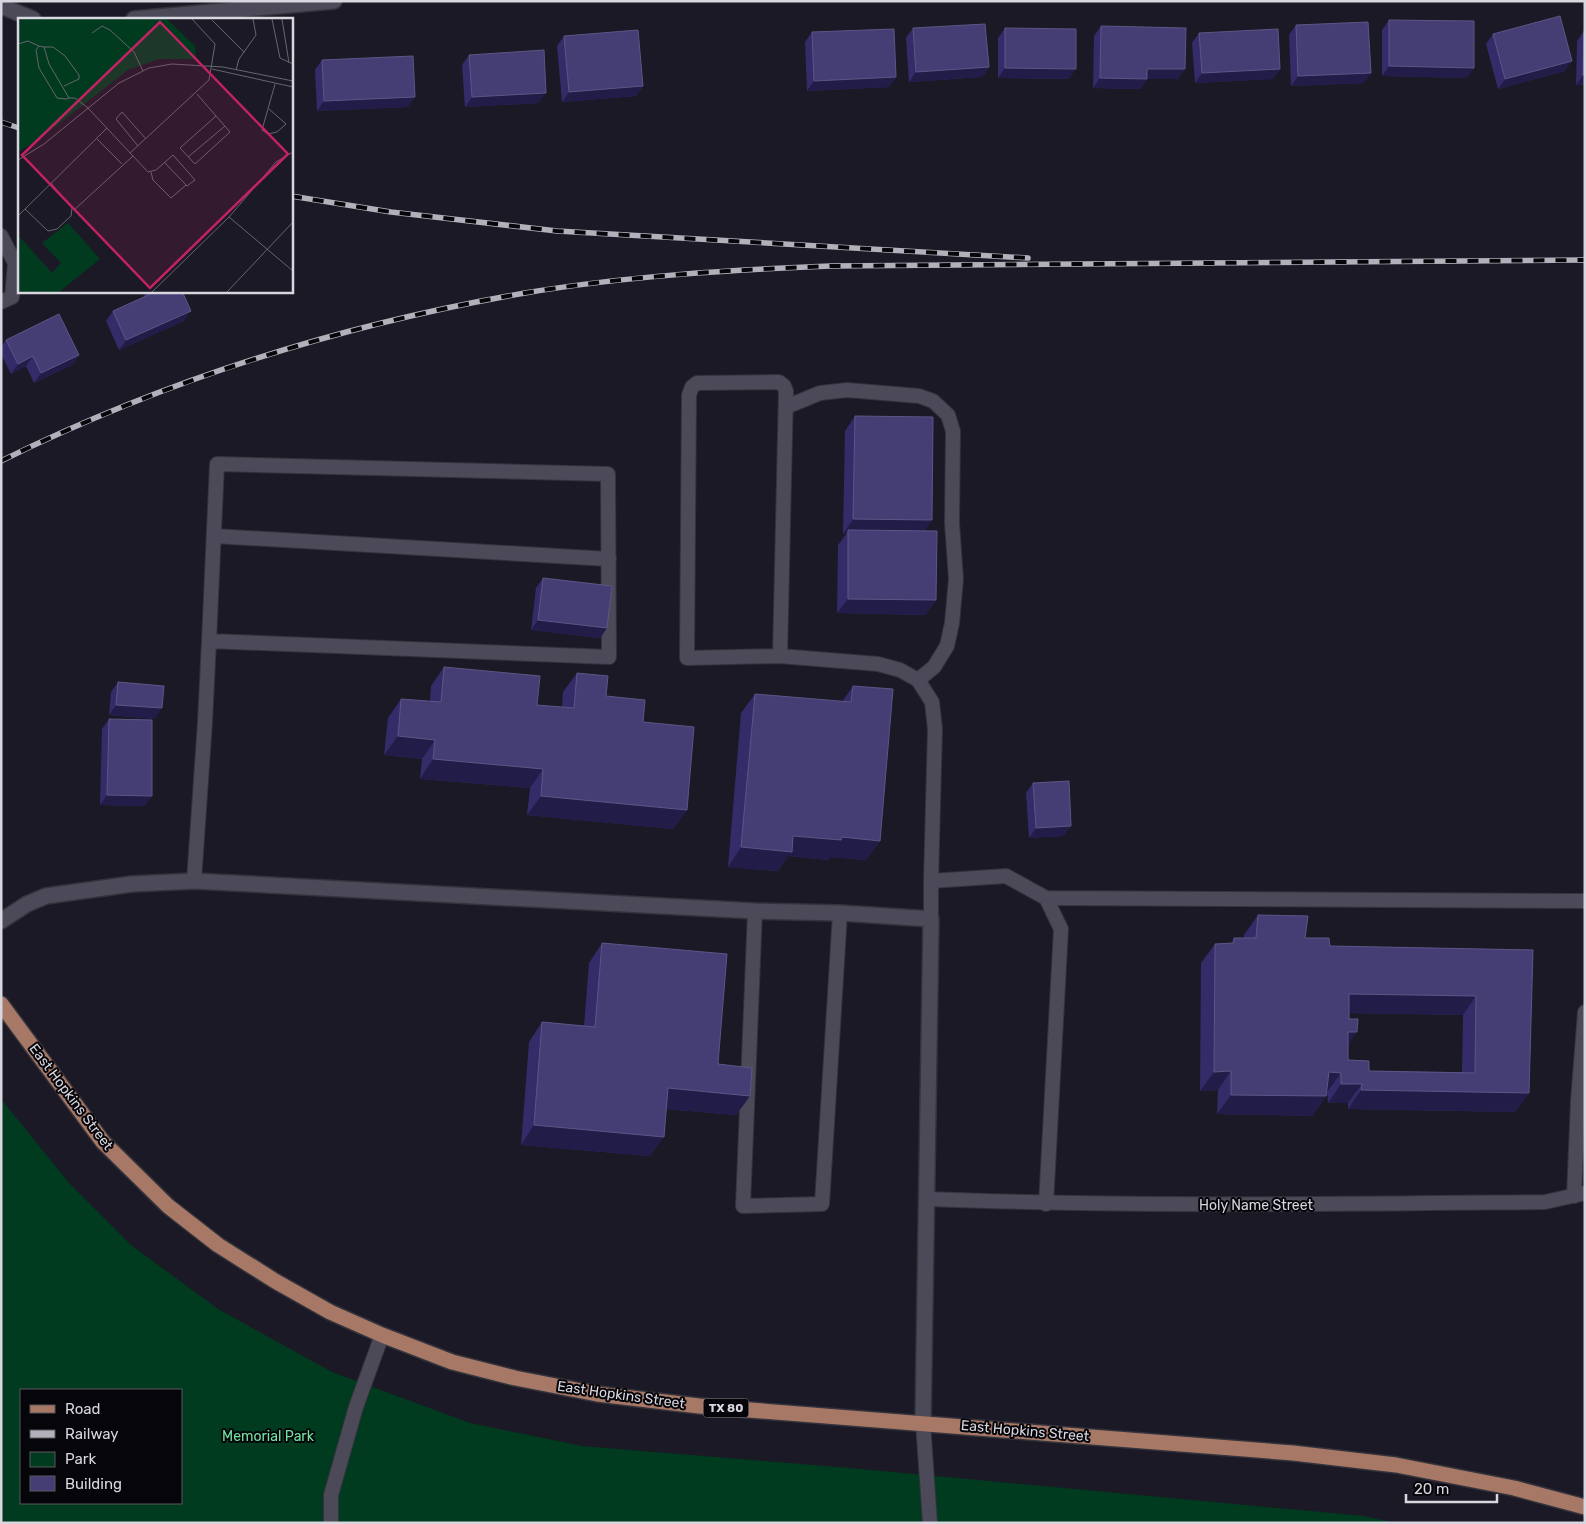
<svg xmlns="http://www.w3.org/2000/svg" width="1586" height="1524" font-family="Rubik,sans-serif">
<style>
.green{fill:#003b1f;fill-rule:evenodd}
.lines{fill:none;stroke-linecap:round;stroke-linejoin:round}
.lane-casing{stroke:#34333c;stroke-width:16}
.street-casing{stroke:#34333c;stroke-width:18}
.primary-casing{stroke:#34333c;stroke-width:18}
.lane{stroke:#4c4a58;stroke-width:14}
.street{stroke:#4c4a58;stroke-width:15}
.primary{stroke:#a67865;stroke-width:15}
.rail-casing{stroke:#b2b0ba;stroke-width:5.5}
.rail{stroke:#06050a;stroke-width:4;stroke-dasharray:11;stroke-linecap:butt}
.wall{fill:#332c68;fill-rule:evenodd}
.shaded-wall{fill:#221d48}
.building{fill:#453e75;stroke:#5c5685;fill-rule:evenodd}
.labels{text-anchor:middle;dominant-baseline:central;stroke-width:4;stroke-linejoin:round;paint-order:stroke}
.shield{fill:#06050a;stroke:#99979f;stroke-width:1}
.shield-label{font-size:12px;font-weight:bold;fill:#d8d6df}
.street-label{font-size:14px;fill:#d8d6df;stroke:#06050a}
.park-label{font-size:14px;fill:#74e3a2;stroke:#06050a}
.inset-road{fill:none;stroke:#67656f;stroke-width:1}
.view{fill:#c32262;fill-opacity:0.15;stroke:#c32262;stroke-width:2.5}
.inset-edge{fill:none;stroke:#d8d6df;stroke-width:2.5}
</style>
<rect width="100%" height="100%" fill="#1b1925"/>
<!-- green -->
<path class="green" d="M1,1099L70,1184L131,1245L218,1309L332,1372L470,1423L582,1446L861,1469L1364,1516L1396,1523H1ZM21,1390H181V1503H21Z"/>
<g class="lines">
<defs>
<g id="lane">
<path d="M1,236L15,263L12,297L1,302"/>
<path d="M786,407L820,393L847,390L919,396L933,401L948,415L953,431L952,523L956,579L952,623L947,646L934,667L918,680"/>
<path d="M214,536L609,559"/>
<path d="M780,656L786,391L784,386L779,382L697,383L692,387L689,395L687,658L780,656L878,664L900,670L918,680L932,702L935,729L931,881V919"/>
<path d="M194,881L205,722L209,641L609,657L608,474L217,464L209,641"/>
<path d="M931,881L1006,876L1046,898L1585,901"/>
<path d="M755,911L743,1206L822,1204L840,913"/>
<path d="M1574,1196L1578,1101L1585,1012"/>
<path d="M927,1199C1133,1207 1339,1204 1545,1202L1585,1193"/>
<path d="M1046,1204L1061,929L1046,898"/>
<path d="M923,1423L930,1523"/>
<path d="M331,1523V1495L356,1407L382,1335"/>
</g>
<g id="street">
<path d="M1,6L33,19"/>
<path d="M134,19L334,1"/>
<path d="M1,921L27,904L46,896L132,884L194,881L755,911L840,913L931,919L923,1423"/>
</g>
<path id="primary" d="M1,1004L103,1142L168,1206L218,1245L275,1281L330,1312L382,1335L452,1362L515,1378L597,1394L699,1406L1293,1453L1396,1465L1514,1488L1585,1507"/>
</defs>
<!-- lane casing -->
<use href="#lane" class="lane-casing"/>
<!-- street casing -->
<use href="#street" class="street-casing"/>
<!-- primary casing -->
<use href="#primary" class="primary-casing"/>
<!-- lane -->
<use href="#lane" class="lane"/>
<!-- street -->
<use href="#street" class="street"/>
<!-- primary -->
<use href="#primary" class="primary"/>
<defs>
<g id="rail">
<path d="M1,122L19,128"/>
<path d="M291,196L391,212L557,231L1028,258"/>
<path d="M1,461C166,380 345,324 525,293C626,276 729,270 830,266L1585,260"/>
</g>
</defs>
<!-- rail casing -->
<use href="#rail" class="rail-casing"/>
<!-- rail -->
<use href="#rail" class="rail"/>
</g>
<!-- wall -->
<g class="wall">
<path d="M1389,20L1467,78L1382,76V30Z"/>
<path d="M1296,25L1364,83L1291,86L1289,35Z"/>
<path d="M1101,26L1178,79H1147L1140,89L1093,88L1094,36Z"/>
<path d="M913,28L989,67L982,77L909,82L906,38Z"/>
<path d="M1005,28L1069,79L998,78V38Z"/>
<path d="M1584,31H1585V85H1576L1577,41Z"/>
<path d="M812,32L896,77L889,87L807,91L805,42Z"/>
<path d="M1199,33L1280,69L1273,79L1195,83L1192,43Z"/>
<path d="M1493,34L1565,71L1498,89L1486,44Z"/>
<path d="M564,36L643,86L636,96L562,102L557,46Z"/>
<path d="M469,55L539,103L465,107L462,65Z"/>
<path d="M322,60L408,107L317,111L315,70Z"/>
<path d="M143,291H182L184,321L119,350L106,321L113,311L145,297Z"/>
<path d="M6,340L79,355L72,365L34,383L26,366L11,374L1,354V347Z"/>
<path d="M855,416L925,531L936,600L925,615L837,613L838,545L846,534H843L845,431Z"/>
<path d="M543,578L607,628L600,638L531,630L536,588Z"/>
<path d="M444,667L537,705L562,707L563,692L577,673L606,696L643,722L687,810L673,829L527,815L530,788L420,779L422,759L384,755L388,718L401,699L430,701L431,686Z"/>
<path d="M118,682L155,719L109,715L111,692Z"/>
<path d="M853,686L880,841L866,860L830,857L828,860L788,856L778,871L728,867L741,713L755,694L842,702Z"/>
<path d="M109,719L145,806L100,805L102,729Z"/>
<path d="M1033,783L1064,836L1029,838L1026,793Z"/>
<path d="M1258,915L1305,938L1330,946L1533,950L1529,1093L1515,1112L1348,1109V1103H1328L1327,1092H1326V1096L1312,1116L1217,1114L1218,1090L1200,1091L1201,963L1215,944L1231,943L1234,938H1244V935ZM1349,1013L1463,1015L1462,1072L1369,1071L1348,1060Z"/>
<path d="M602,943L750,1096L736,1115L666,1109L650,1156L521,1145L529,1042L542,1022L584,1026L589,963Z"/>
</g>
<!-- shaded-wall -->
<g class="shaded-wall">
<path d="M1572,61L1565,71L1498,89L1505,79Z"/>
<path d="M1389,66L1474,68L1467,78L1382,76Z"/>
<path d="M989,67L982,77L909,82L916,72Z"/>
<path d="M1005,68L1076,69L1069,79L998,78Z"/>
<path d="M1147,69H1185L1178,79H1140Z"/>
<path d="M1280,69L1273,79L1195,83L1202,73Z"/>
<path d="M1371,73L1364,83L1291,86L1298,76Z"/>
<path d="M1583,75H1585V85H1576Z"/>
<path d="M896,77L889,87L807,91L814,81Z"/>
<path d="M1100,78L1147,79L1140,89L1093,88Z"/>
<path d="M643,86L636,96L562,102L569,92Z"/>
<path d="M546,93L539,103L465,107L472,97Z"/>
<path d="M415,97L408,107L317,111L324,101Z"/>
<path d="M191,311L184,321L119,350L126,340Z"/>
<path d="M79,355L72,365L34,383L41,373Z"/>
<path d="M33,356L26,366L11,374L18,364Z"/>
<path d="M853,519L932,520L922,535L848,530L846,534H843Z"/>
<path d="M848,599L936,600L925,615L837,613Z"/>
<path d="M538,620L607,628L600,638L531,630Z"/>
<path d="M116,705L162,708L155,719L109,715Z"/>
<path d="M398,736L435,740L422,759L384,755Z"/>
<path d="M433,759L543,769L530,788L420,779Z"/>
<path d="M107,795L152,796L145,806L100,805Z"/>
<path d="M541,796L687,810L673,829L527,815Z"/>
<path d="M1071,826L1064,836L1029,838L1036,828Z"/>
<path d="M793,836L842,837L880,841L866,860L830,857L828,860L788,856L778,871L728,867L741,847Z"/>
<path d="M1349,994L1476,996L1463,1015L1336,1013Z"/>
<path d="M1348,1032H1357L1344,1051Z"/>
<path d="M1231,1071L1218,1090L1200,1091L1214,1072Z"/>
<path d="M1329,1072L1341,1073L1327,1092L1316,1091Z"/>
<path d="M1341,1084H1362L1348,1103H1328Z"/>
<path d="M668,1088L750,1096L736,1115L654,1108Z"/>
<path d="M1361,1090L1529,1093L1515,1112L1348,1109Z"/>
<path d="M1231,1095L1326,1096L1312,1116L1217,1114Z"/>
<path d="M534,1125L664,1137L650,1156L521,1145Z"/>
</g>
<!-- building -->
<g class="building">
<path d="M1560,16L1572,61L1505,79L1493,34Z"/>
<path d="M1389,20L1474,21V68L1389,66Z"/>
<path d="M1368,22L1371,73L1298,76L1296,25Z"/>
<path d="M985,24L989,67L916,72L913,28Z"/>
<path d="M1101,26L1186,28L1185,69H1147V79L1100,78Z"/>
<path d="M1005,28L1076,29V69L1005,68Z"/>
<path d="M894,29L896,77L814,81L812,32Z"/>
<path d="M1278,29L1280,69L1202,73L1199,33Z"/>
<path d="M638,30L643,86L569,92L564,36Z"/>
<path d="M1584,31H1585V75H1583Z"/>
<path d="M544,50L546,93L472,97L469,55Z"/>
<path d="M413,56L415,97L324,101L322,60Z"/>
<path d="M154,291H182L191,311L126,340L113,311L155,292Z"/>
<path d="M59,314L79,355L41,373L33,356L18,364L6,340Z"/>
<path d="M855,416L933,417L932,520L853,519Z"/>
<path d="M848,530L937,531L936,600L848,599Z"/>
<path d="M543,578L612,586L607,628L538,620Z"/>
<path d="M444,667L540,676L537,705L574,708L577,673L608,676L606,696L645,700L643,722L694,727L687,810L541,796L543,769L433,759L435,740L398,736L401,699L441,702Z"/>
<path d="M118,682L164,686L162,708L116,705Z"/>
<path d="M853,686L893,689L880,841L842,837L841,840L793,836L792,852L741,847L755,694L851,702Z"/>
<path d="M109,719L152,720V796L107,795Z"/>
<path d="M1069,781L1071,826L1036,828L1033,783Z"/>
<path d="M1258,915L1308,916L1305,938H1329L1330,946L1533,950L1529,1093L1361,1090L1362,1084H1341V1073L1329,1072L1326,1096L1231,1095V1071L1214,1072L1215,944L1234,943V938H1256ZM1349,994L1476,996L1475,1073L1369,1071V1061L1348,1060V1032H1357L1358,1019H1349Z"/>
<path d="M602,943L727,954L718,1064L752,1068L750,1096L668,1088L664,1137L534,1125L542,1022L595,1027Z"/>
</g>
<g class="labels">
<!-- shield labels -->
<rect class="shield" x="703.5" y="1398.5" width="45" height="19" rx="4"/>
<g class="shield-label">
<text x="726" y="1408">TX 80</text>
</g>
<!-- street labels -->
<g class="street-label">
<text transform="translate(71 1097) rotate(53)">East Hopkins Street</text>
<text x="1256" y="1205">Holy Name Street</text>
<text transform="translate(621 1395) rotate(8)">East Hopkins Street</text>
<text transform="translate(1025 1431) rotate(5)">East Hopkins Street</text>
</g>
<!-- park labels -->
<g class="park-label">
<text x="268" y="1436">Memorial Park</text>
</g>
</g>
<!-- overview -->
<g transform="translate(18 18)">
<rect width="275" height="275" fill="#1b1925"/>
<path d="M4,1H149L177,28L178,41H141L110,52L24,119L0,134V4ZM50,205L82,241L41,274H0V217L34,255L43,245L24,225Z" fill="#003b1f"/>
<path class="inset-road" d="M254,1L262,40L275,46M264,1L271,45M194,2L226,34M74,15L84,8L92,12L116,34L125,53M0,26L10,23L21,28M21,28L26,29L31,46L51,80L48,81L39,80L21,50L18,32ZM26,29H35L47,38L61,57V61L46,68M194,51L275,69M218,52L221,41L238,17L235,1M179,76L198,98L162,130L177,146L212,114L198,98M51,80H57L70,90L130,154L138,152L155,137L177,162L169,168L147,145M251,91L268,106L259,114L250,116L244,112L257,66M78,120L104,146M120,128L98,101L104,94L128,121M112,135L191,62L197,26L174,1M170,139L207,108M0,142L26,126L101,65L131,50L154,46L205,49L275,63M133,154L135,162L153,180L168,167M7,191L30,213L39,211L53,198L54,190L33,165M56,192L115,138M0,198L89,110M211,199L275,253M134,274L211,199L258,144L275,134M209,274L275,204"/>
<path class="view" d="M142,4L270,136L132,270L4,137Z"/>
<rect width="275" height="275" class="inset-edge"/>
</g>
<!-- border -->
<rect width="1586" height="1524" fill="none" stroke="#d8d6df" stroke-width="5"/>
<!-- legend -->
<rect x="20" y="1389" width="162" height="115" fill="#06050a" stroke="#5a595f"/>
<rect x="30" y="1405" width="25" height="8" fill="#a67865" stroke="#5a595f"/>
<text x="65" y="1414" font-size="15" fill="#d8d6df">Road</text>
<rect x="30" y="1430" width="25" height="8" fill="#b2b0ba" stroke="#5a595f"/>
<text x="65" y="1439" font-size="15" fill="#d8d6df">Railway</text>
<rect x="30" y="1452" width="25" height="15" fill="#003b1f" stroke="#5a595f"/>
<text x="65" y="1464" font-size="15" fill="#d8d6df">Park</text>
<rect x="30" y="1476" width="25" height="15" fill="#453e75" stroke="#5a595f"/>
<text x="65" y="1489" font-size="15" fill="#d8d6df">Building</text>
<!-- scale -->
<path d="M1406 1494v8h91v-8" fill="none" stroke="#d8d6df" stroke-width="2.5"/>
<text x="1414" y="1494" font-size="15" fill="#d8d6df" stroke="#06050a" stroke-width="4" paint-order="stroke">20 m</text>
</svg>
